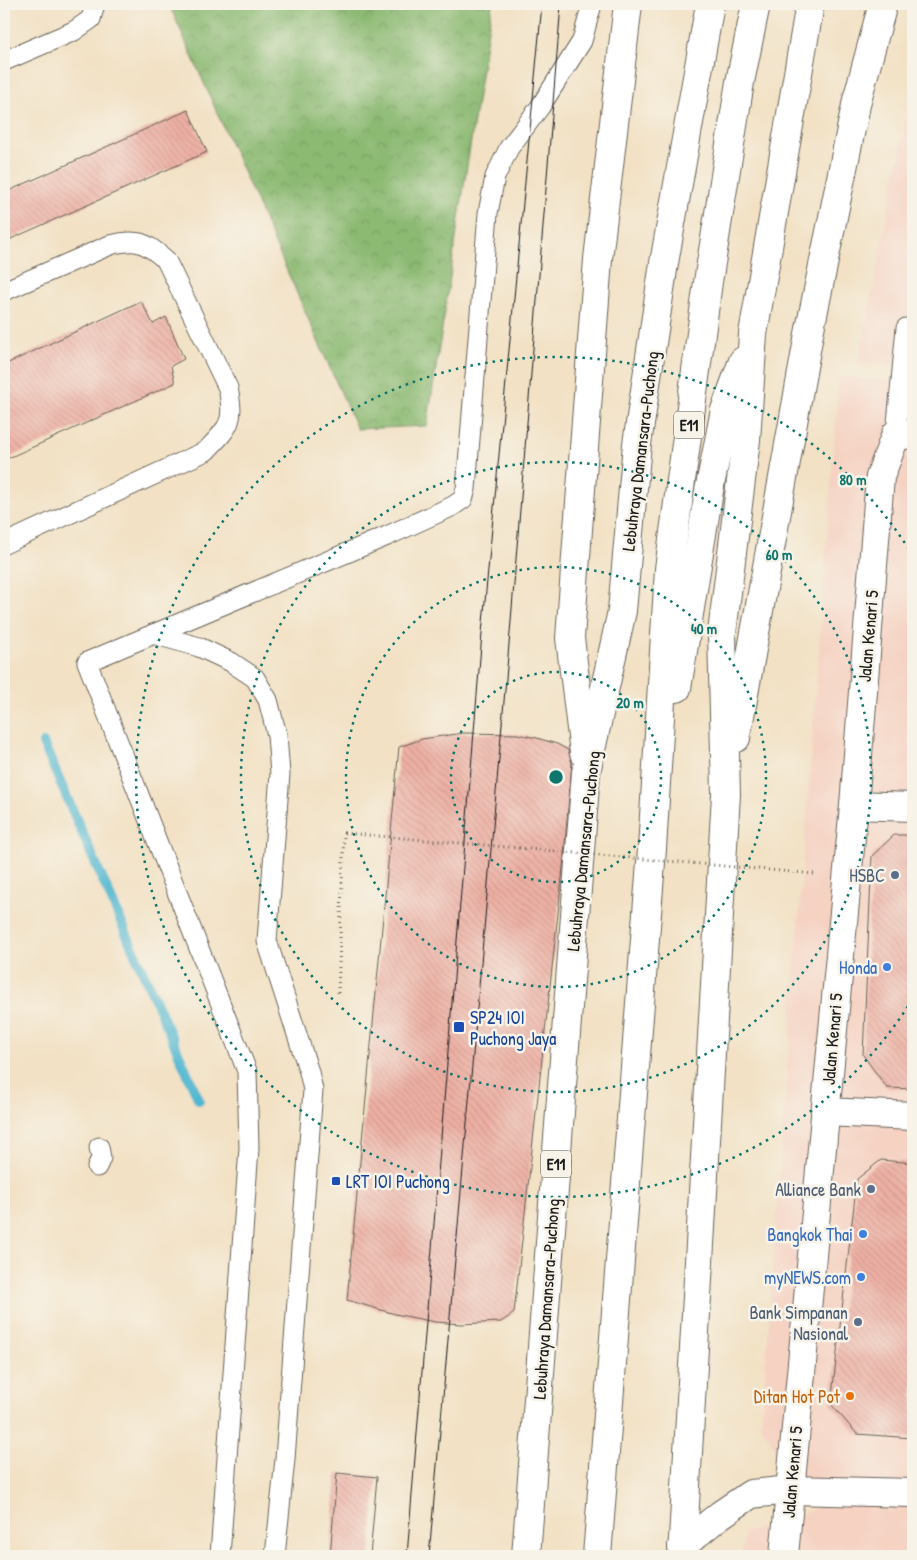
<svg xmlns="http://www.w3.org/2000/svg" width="917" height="1560" font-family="'Patrick Hand',sans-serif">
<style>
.built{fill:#f5d2c2}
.forest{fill:url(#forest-crowns);stroke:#546b48}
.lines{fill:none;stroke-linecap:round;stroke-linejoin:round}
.stream{stroke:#51b7d0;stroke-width:10}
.building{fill:url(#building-back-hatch)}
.service-casing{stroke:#676157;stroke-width:21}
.minor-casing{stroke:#676157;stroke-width:30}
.motorway-casing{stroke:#676157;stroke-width:30}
.path{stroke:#676157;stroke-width:3;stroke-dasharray:1 4;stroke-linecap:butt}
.service{stroke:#fff;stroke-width:19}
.minor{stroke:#fff;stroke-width:28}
.motorway{stroke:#fff;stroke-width:28}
.tram{stroke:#1c1c1c;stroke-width:1}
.path-bridge{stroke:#676157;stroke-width:3;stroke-dasharray:1 4;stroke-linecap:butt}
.ring{fill:none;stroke:#0f766e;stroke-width:2.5;stroke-dasharray:2.5 5}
.service-dot{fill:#5c6f8a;stroke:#f7f3e8;stroke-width:2}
.shop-dot{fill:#3f7fe0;stroke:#f7f3e8;stroke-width:2}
.transit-dot{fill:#1a4fb4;stroke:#f7f3e8;stroke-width:2}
.food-dot{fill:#e8710a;stroke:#f7f3e8;stroke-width:2}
.labels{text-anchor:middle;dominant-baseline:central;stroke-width:5;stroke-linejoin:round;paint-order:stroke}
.shield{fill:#f7f3e8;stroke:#5e5c59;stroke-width:1}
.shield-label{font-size:16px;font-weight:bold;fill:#1c1c1c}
.street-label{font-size:18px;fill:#1c1c1c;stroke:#f7f3e8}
.service-label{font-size:18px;fill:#4e5e75;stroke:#f7f3e8;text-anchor:end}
.shop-label{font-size:18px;fill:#366cbe;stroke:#f7f3e8;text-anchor:end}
.transit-label{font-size:18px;fill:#164399;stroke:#f7f3e8;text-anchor:start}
.food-label{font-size:18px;fill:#c56008;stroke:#f7f3e8;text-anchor:end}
.centre{fill:#0f766e;stroke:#f7f3e8;stroke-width:2.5}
.ring-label{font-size:15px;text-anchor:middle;font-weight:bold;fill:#0f766e;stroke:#f7f3e8;stroke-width:5;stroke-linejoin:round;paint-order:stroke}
</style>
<defs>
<pattern id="forest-crowns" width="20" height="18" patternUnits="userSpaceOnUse" patternTransform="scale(1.25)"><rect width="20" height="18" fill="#8cba73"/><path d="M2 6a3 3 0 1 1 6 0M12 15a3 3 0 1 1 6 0" fill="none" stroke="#789f63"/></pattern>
<pattern id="building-back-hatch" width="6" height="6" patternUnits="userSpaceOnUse" patternTransform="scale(1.25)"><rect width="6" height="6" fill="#eeb0a4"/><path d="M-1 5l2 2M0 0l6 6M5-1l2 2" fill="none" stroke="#cc978d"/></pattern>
</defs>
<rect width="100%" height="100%" fill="#f7f3e8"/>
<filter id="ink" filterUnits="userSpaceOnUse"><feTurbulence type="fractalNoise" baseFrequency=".02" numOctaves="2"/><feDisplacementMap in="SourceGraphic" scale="10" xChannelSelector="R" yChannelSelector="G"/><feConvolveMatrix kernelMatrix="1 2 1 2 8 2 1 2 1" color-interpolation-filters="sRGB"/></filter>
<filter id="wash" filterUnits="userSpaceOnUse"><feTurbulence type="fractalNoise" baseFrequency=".0096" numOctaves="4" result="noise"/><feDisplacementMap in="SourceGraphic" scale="20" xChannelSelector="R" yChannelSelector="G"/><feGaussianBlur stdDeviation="1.12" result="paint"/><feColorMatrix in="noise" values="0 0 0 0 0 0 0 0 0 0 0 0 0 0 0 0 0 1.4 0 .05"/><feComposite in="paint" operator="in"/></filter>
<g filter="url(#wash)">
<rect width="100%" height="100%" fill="#f2e1c4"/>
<!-- built -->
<g class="built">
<path d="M913,83V365L859,362Z"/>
<path d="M839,377L913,382V1556H742L744,1533L817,1508L761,1427Z"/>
</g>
<!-- forest -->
<path class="forest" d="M169,4H492L427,426L357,429Z"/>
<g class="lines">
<!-- stream -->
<path class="stream" d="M43,743L199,1100"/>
</g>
<g id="blocks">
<!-- building -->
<g class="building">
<path d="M188,110L207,152L4,242V193Z"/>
<path d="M141,301L153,324L166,317L184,359L171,366L175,383L4,460V365Z"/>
<path d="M464,733L517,734L537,738L557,744L568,750L572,763L562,877L514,1313L501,1322L461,1324L435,1322L395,1314L347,1300L399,747L422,739Z"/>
<path d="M894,835H913V1089L887,1088L863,1055L872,856Z"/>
<path d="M881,1160L913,1163V1438L857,1434L831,1404L857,1179Z"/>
<path d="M337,1473L377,1477L370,1556H330Z"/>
</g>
</g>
</g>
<g filter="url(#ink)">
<use href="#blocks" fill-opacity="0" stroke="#676157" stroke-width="1"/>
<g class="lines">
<defs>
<g id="service">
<path d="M4,61L74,31L91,19L95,4"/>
<path d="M4,291L110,245C138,238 145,242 166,260L228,388C235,422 230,426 206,451L4,544"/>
<path d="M896,434L906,328L913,329"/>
<path d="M153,634L199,647L231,662L255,678L268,700L277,735L280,774L267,941L309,1072L313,1090L285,1459L275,1556"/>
<path d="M97,1167L101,1158L99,1147"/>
<path d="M220,1556L249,1148L247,1071L87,662L387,536L453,506L463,499L466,489L488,213L495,177L509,148L540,107L582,41L592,4"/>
</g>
<g id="minor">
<path d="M854,805L913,807"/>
<path d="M825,1112L913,1116"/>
<path d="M682,1546L720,1515L751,1494L790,1490L913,1493"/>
<path d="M784,1556L854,805L880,477L896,434L913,435"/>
</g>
<g id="motorway">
<path d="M677,688L709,491L725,410L743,361"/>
<path d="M736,738L809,334L857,100L883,4"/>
<path d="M584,753L570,638L598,259L628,4"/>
<path d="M526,1556L586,772L622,611L637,444L664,263L710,4"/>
<path d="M597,1556L652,849L669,569L708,282L740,82L756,4"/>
<path d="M682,1556L726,794L722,633L746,440L753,334L810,4"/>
</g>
</defs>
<!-- service casing -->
<use href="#service" class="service-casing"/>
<!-- minor casing -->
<use href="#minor" class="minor-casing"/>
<!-- motorway casing -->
<use href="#motorway" class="motorway-casing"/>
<!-- path -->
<path class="path" d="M338,993L344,833L519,848"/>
<!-- service -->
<use href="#service" class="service"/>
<!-- minor -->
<use href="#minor" class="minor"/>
<!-- motorway -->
<use href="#motorway" class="motorway"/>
<!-- tram -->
<g class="tram">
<path d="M407,1556L482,633L542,4"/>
<path d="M429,1556L510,633L561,4"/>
</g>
<!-- path-bridge -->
<path class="path-bridge" d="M519,848L815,874"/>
</g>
</g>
<!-- distance rings -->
<g class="ring">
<circle cx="556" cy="777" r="105"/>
<circle cx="556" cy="777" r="210"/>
<circle cx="556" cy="777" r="315"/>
<path d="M912 1000A420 420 0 1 1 912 554"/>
</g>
<!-- markers -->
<g class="service-dot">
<circle cx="895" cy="875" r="5"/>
<circle cx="871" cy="1189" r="5"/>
<circle cx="858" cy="1322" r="5"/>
</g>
<g class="shop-dot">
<circle cx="887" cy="967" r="5"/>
<circle cx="863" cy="1234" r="5"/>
<circle cx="861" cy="1277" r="5"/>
</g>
<g class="transit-dot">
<rect x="453" y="1021" width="12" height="12" rx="2.5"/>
<rect x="331" y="1176" width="10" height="10" rx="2.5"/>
</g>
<circle class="food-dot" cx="850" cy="1396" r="5"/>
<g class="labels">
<!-- shield labels -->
<g class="shield">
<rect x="674" y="411.5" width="30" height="27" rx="4"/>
<rect x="541" y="1150.5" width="30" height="27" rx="4"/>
</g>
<g class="shield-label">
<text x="689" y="425">E11</text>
<text x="556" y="1164">E11</text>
</g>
<!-- street labels -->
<g class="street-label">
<text transform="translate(640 451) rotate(-83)">Lebuhraya Damansara–Puchong</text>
<text transform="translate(868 636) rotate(-85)">Jalan Kenari 5</text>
<text transform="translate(583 851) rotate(-84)">Lebuhraya Damansara–Puchong</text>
<text transform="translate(832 1039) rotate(-85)">Jalan Kenari 5</text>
<text transform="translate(546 1299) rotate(-86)">Lebuhraya Damansara–Puchong</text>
<text transform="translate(792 1472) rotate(-85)">Jalan Kenari 5</text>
</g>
<!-- service labels -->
<g class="service-label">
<text x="885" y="875">HSBC</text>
<text x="861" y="1189">Alliance Bank</text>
<text x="848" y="1312">Bank Simpanan<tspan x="848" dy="21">Nasional</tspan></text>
</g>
<!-- shop labels -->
<g class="shop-label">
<text x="877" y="967">Honda</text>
<text x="853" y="1234">Bangkok Thai</text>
<text x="851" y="1277">myNEWS.com</text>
</g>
<!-- transit labels -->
<g class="transit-label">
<text x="470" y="1017">SP24 IOI<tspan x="470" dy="21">Puchong Jaya</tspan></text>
<text x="346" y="1181">LRT IOI Puchong</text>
</g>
<!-- food labels -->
<g class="food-label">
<text x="840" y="1396">Ditan Hot Pot</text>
</g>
</g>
<circle cx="556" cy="777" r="8" class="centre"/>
<g class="ring-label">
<text x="853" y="485">80 m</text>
<text x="779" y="560">60 m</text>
<text x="704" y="634">40 m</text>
<text x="630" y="708">20 m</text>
</g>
<!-- margin -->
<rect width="917" height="1560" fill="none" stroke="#f7f3e8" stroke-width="20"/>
</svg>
